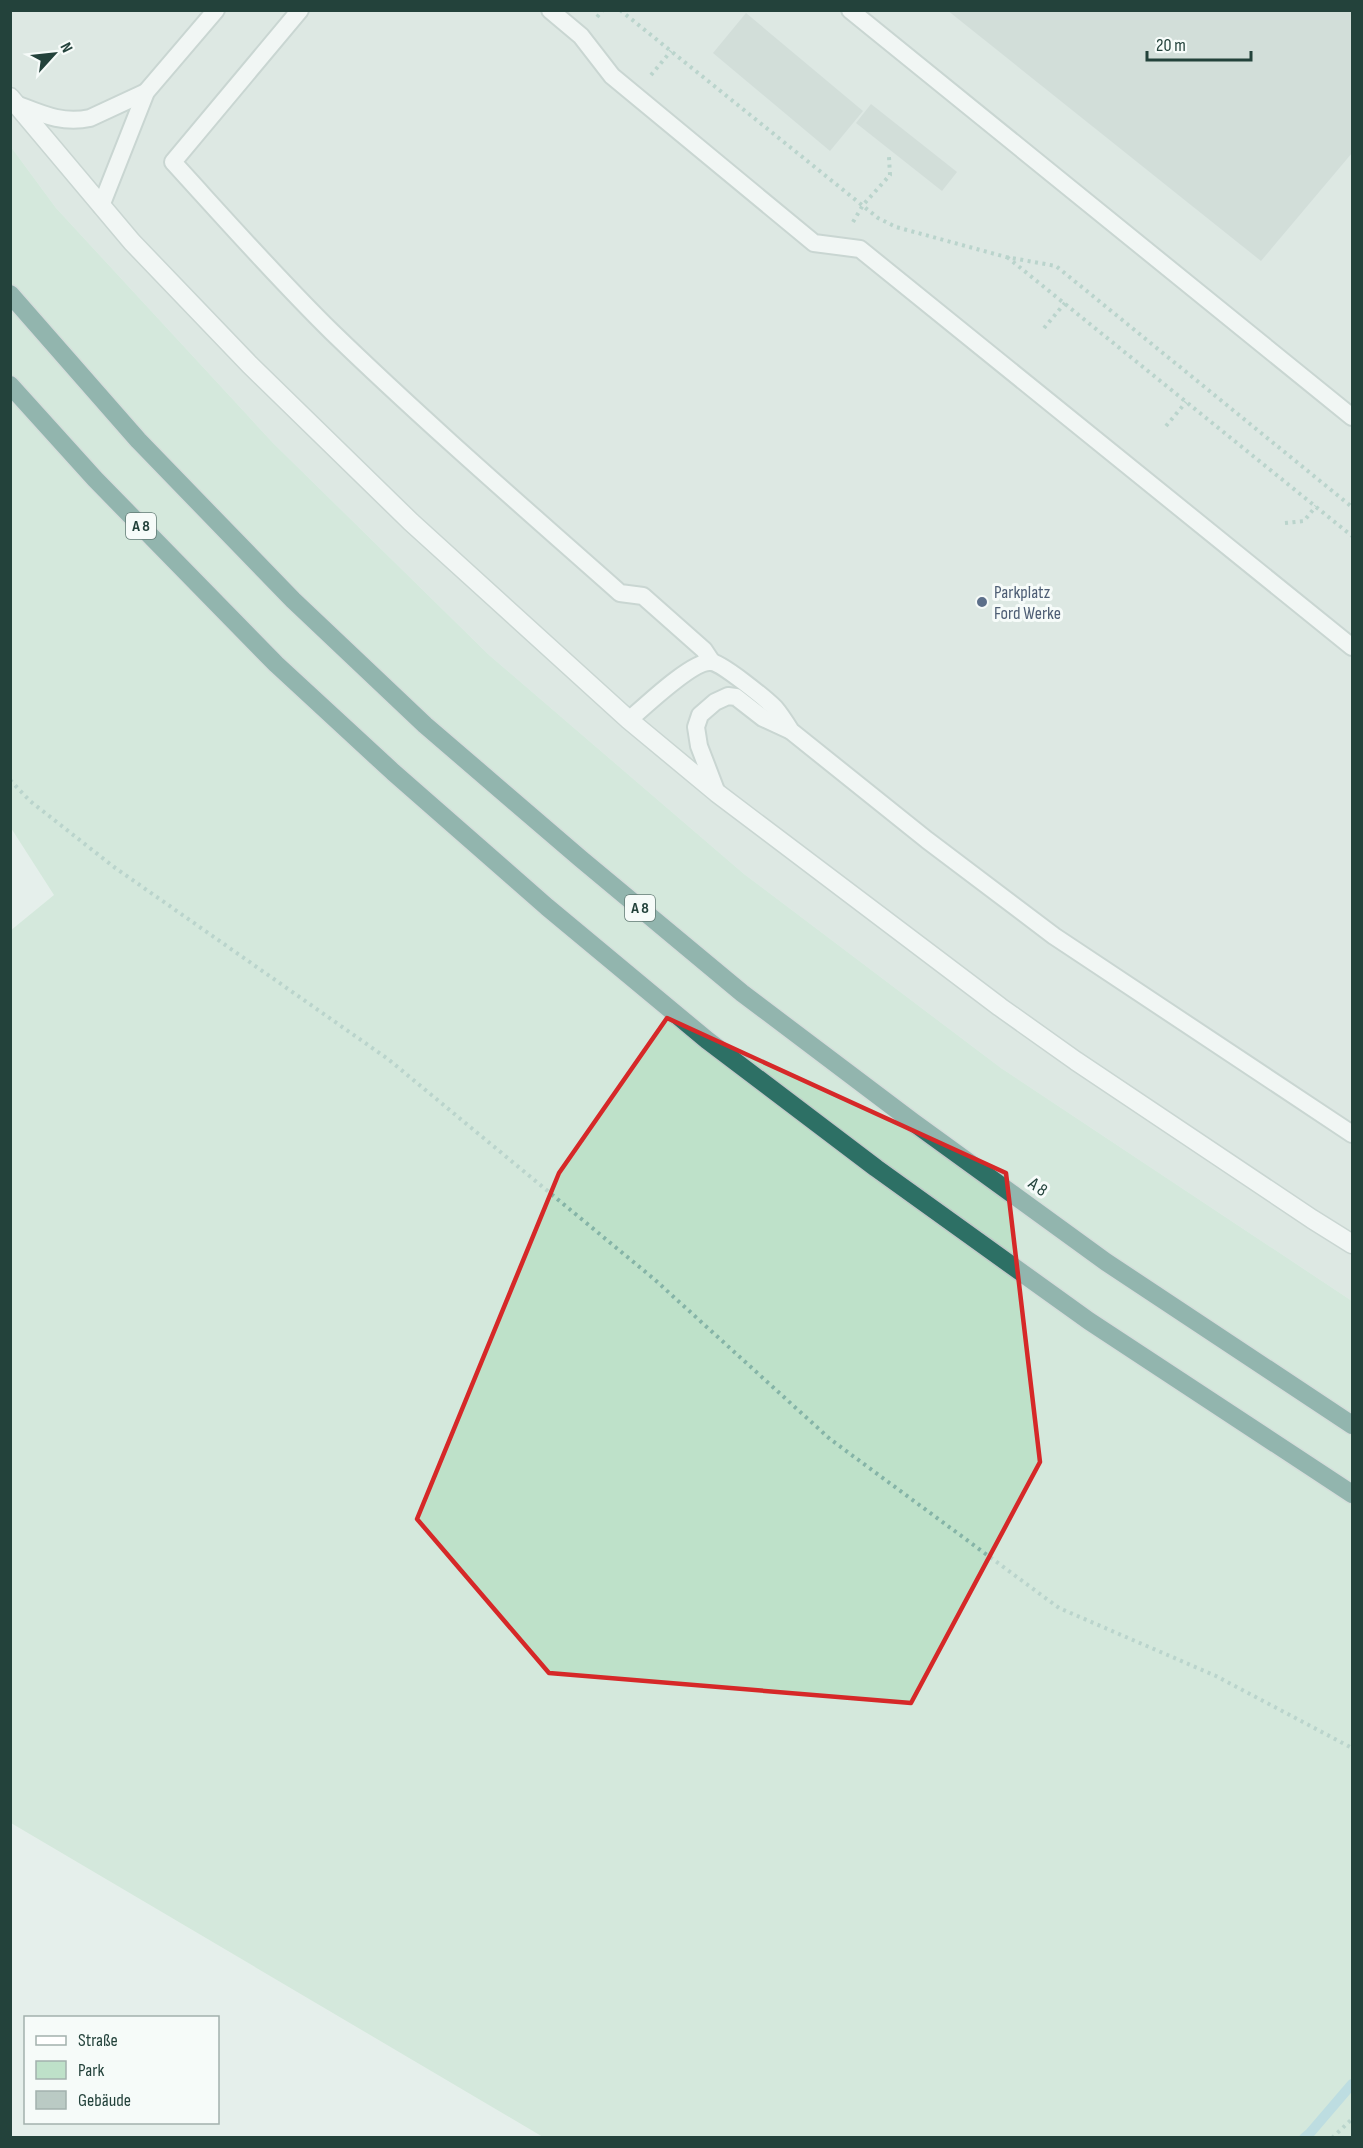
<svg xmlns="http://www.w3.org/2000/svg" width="1363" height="2148" font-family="'Sofia Sans Condensed',sans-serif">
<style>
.built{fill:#d3dfda}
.green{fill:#bee1c9}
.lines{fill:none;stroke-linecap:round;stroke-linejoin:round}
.stream{stroke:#8cc7d5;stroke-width:10}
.building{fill:#bacac4}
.service-casing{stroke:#a7b8b3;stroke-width:20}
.minor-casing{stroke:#a7b8b3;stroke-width:21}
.motorway-casing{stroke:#c1cac8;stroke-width:21}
.path{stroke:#85b4a7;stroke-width:4;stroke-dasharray:3 4.5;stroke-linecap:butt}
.service{stroke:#fff;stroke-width:16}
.minor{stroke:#fff;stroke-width:18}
.motorway{stroke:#2d7065;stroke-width:18}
.marked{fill:none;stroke:#d62828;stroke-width:4.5;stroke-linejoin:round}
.service-dot{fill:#5c6f8a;stroke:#f6fbf9;stroke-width:2}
.labels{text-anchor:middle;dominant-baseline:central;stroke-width:6;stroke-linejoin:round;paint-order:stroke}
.shield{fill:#f6fbf9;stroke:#627a74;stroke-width:1.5}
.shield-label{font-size:16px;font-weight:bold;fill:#23423b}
.service-label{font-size:18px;fill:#4e5e75;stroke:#f6fbf9;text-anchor:start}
.street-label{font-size:18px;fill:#23423b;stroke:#f6fbf9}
</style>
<rect width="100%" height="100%" fill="#e5efeb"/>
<!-- built -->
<path class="built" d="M11,11H1352V1301L1001,1068L744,874L489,655L273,443L56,208L11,147Z"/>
<!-- green -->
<path class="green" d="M11,147L56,208L273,443L489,655L744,874L1001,1068L1352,1301V2137H543L11,1823L10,931L54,895L11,828Z"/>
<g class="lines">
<!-- stream -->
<path class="stream" d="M1304,2138L1310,2133L1352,2084"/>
</g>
<!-- building -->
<g class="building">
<path d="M947,10H1352V153L1261,261Z"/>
<path d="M746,13L863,111L830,151L713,53Z"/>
<path d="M871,104L957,172L942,191L856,123Z"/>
</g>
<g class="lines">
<defs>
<g id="service">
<path d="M300,10L173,162C225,219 277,278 332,332C425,422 523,507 620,593L643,596L704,650L712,662"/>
<path d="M550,10L581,36L612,76L814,243L860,249L1352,647"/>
<path d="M850,10L1352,417"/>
<path d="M16,104C42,114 62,124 90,118L146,92"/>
<path d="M101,206L146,92L216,10"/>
<path d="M629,720C644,707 693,660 711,662C721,662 767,700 775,708C781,715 786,723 791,731L927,840L1054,936L1352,1134"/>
<path d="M717,793L699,746L696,727L700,715L715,702L728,696L736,697L763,718L789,730"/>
</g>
<path id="minor" d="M10,97L132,242L250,365L411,522L629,720L717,793L1000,1007L1076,1061L1312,1219L1352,1244"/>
<g id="motorway">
<path d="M10,294L138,440L293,600L425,725L581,859L742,993L913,1122L1106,1262L1352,1425"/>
<path d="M10,385L95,479L276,664L393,772L547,907L707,1040L876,1168L1089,1321L1352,1494"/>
</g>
</defs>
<!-- service casing -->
<use href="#service" class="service-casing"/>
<!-- minor casing -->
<use href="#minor" class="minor-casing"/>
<!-- motorway casing -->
<use href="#motorway" class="motorway-casing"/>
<!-- path -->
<g class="path">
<path d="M620,10L878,218L896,227L1006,257L1056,266L1352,507"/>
<path d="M597,17L603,10"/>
<path d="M651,75L671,51"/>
<path d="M853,222L863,205L890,175L889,157"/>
<path d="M1007,257L1352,536"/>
<path d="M1044,328L1065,303"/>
<path d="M1166,426L1186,402"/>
<path d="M1285,523L1304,521L1316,506"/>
<path d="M10,780L30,801L114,867L388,1059L654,1279L830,1439L1059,1608L1216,1676L1352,1748"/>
<path d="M1332,2138L1352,2119"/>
</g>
<!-- service -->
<use href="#service" class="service"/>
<!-- minor -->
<use href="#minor" class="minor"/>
<!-- motorway -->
<use href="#motorway" class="motorway"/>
</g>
<!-- marked area -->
<path d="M0 0H1363V2148H0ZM667,1018L1006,1173L1040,1462L911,1703L549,1673L417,1519L559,1173Z" fill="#e5efeb" fill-opacity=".55" fill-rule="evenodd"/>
<path class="marked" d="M667,1018L1006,1173L1040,1462L911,1703L549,1673L417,1519L559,1173Z"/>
<!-- markers -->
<circle class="service-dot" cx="982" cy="602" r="6"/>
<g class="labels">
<!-- shield labels -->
<g class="shield">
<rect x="126" y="513" width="30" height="26" rx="4.5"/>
<rect x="625" y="895" width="30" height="26" rx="4.5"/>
</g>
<g class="shield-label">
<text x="141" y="526">A 8</text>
<text x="640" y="908">A 8</text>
</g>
<!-- service labels -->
<g class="service-label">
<text x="994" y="592">Parkplatz<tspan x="994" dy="21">Ford Werke</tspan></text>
</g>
<!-- street labels -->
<g class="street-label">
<text transform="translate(1038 1187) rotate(36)">A 8</text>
</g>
</g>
<!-- border -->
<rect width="1363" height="2148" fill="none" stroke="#23423b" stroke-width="24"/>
<!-- legend -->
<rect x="24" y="2016" width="195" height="108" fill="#f6fbf9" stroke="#a2b1ad" stroke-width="1.5"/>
<rect x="36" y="2036" width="30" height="9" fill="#ffffff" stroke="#a2b1ad" stroke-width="1.5"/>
<text x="78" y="2046" font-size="18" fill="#23423b">Straße</text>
<rect x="36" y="2061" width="30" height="18" fill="#bee1c9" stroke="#a2b1ad" stroke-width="1.5"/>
<text x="78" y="2076" font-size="18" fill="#23423b">Park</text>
<rect x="36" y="2091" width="30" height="18" fill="#bacac4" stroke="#a2b1ad" stroke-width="1.5"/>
<text x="78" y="2106" font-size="18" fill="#23423b">Gebäude</text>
<!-- north arrow -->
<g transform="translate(54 54) rotate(63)" stroke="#f6fbf9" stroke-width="4.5" paint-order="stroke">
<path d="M0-4.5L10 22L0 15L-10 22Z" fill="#23423b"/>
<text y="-9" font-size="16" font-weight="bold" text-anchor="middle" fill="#23423b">N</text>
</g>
<!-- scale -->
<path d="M1147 51v9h104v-9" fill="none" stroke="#23423b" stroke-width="3"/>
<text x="1156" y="51" font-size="18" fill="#23423b" stroke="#f6fbf9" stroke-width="4.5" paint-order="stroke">20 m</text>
</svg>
